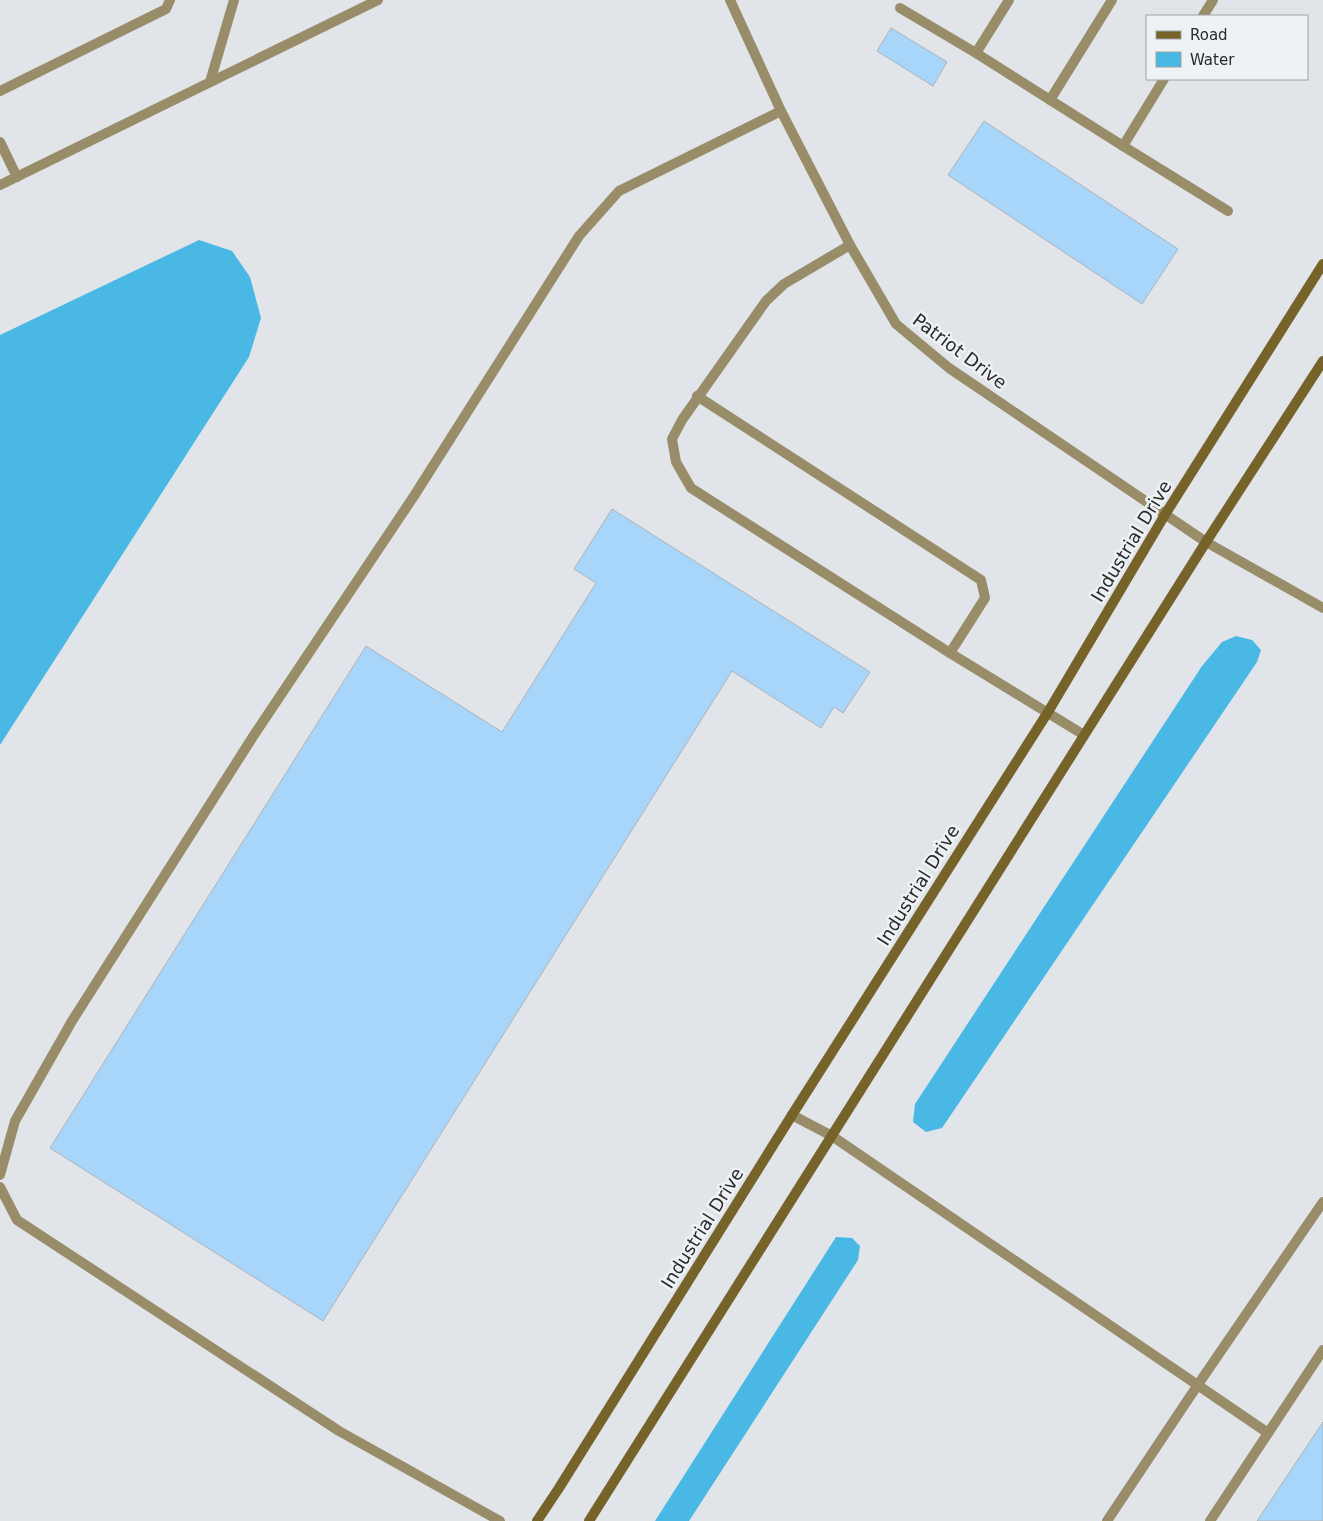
<svg xmlns="http://www.w3.org/2000/svg" width="1323" height="1521" font-family="'DejaVu Sans',sans-serif">
<style>
.water{fill:#4ab8e4}
.building{fill:#a8d5fa;stroke:#afb3b6}
.lines{fill:none;stroke-linecap:round;stroke-linejoin:round}
.lane{stroke:#998d69;stroke-width:10}
.street{stroke:#998d69;stroke-width:10}
.secondary{stroke:#756329;stroke-width:10}
.labels{text-anchor:middle;dominant-baseline:central;stroke-width:5;stroke-linejoin:round;paint-order:stroke}
.street-label{font-size:18px;fill:#292a2b;stroke:#eef2f5}
</style>
<rect width="100%" height="100%" fill="#e1e4e8"/>
<!-- water -->
<g class="water">
<path d="M199,240L232,251L250,277L261,318L249,357L0,745V335Z"/>
<path d="M1236,636L1252,640L1261,650L1257,662L942,1128L926,1132L913,1122L915,1104L1202,666L1222,642Z"/>
<path d="M836,1237L852,1238L860,1246L858,1260L689,1521H655Z"/>
</g>
<!-- building -->
<g class="building">
<path d="M891,28L947,62L933,86L877,51Z"/>
<path d="M984,121L1178,249L1142,304L948,175Z"/>
<path d="M612,509L870,672L843,713L834,707L821,728L732,671L323,1321L50,1148L366,646L502,732L596,583L574,569Z"/>
<path d="M1323,1422V1521H1257Z"/>
</g>
<g class="lines">
<!-- lane -->
<g class="lane">
<path d="M900,8L976,53"/>
<path d="M210,82L234,0"/>
<path d="M0,91L166,9L170,0"/>
<path d="M1050,100L1112,0"/>
<path d="M0,142L17,177"/>
<path d="M0,185L378,0"/>
<path d="M850,245L784,284L766,301L682,420L672,439L676,462L691,488L950,653L1084,735"/>
<path d="M697,396L981,580L985,598L950,653"/>
<path d="M1206,542L1323,608"/>
<path d="M792,1115L832,1136L1268,1433"/>
<path d="M0,1175L15,1121L72,1021L254,735L414,496L579,236L619,191L781,111"/>
<path d="M0,1187L17,1220L339,1431L500,1521"/>
<path d="M1107,1521L1197,1386L1323,1202"/>
<path d="M1210,1521L1323,1350"/>
</g>
<!-- street -->
<g class="street">
<path d="M730,0L781,111L850,245L896,324L949,368L1206,542"/>
<path d="M1009,0L976,53L1123,146L1164,79"/>
<path d="M1203,16L1213,0"/>
<path d="M1123,146L1228,211"/>
</g>
<!-- secondary -->
<g class="secondary">
<path d="M537,1521L559,1488L792,1115L1048,712L1166,513L1323,264"/>
<path d="M589,1521L1206,542L1323,361"/>
</g>
</g>
<g class="labels">
<!-- street labels -->
<g class="street-label">
<text transform="translate(960 351) rotate(37)">Patriot Drive</text>
<text transform="translate(1131 541) rotate(-59)">Industrial Drive</text>
<text transform="translate(918 885) rotate(-58)">Industrial Drive</text>
<text transform="translate(702 1228) rotate(-58)">Industrial Drive</text>
</g>
</g>
<!-- legend -->
<rect x="1146" y="15" width="162" height="65" fill="#eef2f5" stroke="#9fa2a4"/>
<rect x="1156" y="31" width="25" height="8" fill="#756329" stroke="#9fa2a4"/>
<text x="1190" y="40" font-size="15" fill="#292a2b">Road</text>
<rect x="1156" y="52" width="25" height="15" fill="#4ab8e4" stroke="#9fa2a4"/>
<text x="1190" y="65" font-size="15" fill="#292a2b">Water</text>
</svg>
